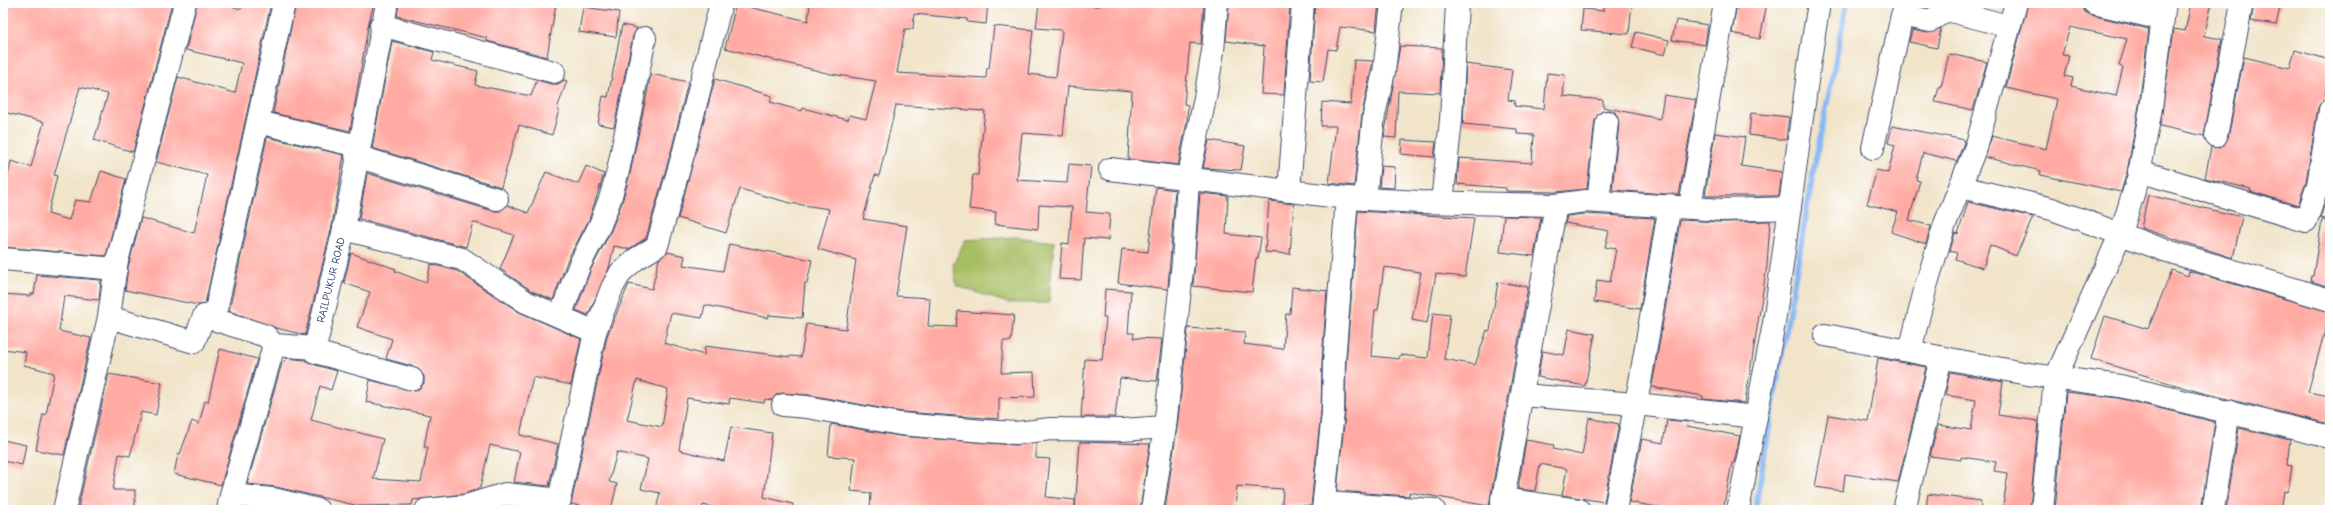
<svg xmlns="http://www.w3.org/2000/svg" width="2333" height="513" font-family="'Comic Neue',sans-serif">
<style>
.green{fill:#a7bd62;stroke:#617660}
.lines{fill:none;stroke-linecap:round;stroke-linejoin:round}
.stream{stroke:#88b8f4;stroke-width:5.5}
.building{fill:#ffaba3;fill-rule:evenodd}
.minor-casing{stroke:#3b4a6e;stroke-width:24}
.minor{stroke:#fff;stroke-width:22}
.labels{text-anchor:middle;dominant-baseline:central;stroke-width:3;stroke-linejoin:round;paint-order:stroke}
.street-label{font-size:11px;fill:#1b2f5e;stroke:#fff}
</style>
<rect width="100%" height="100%" fill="#fff"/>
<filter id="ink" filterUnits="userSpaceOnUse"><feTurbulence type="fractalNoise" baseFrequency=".025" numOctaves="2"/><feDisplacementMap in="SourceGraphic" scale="8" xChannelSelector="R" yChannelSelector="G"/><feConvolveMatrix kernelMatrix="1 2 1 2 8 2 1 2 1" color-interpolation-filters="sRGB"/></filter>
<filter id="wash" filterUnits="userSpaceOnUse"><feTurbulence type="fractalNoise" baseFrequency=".012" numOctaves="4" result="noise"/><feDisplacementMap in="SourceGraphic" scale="16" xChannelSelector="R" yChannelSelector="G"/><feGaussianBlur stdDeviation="0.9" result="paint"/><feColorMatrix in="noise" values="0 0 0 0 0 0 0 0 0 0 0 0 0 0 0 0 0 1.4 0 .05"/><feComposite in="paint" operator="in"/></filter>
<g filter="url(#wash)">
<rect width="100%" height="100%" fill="#f1e4c9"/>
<!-- green -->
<path class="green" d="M1016,237L1054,242L1049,303H1008L957,286L953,265L965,240Z"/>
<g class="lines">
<!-- stream -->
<path class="stream" d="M1755,510L1814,168L1847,3"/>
</g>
<g id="blocks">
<!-- building -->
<g class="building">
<path d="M3,3H172L133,152L94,140L108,94L80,87L54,175L57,176L48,214L69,220L75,200L91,202L101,171L126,179L106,256L3,247V199L11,161L31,167L44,122L3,112Z"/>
<path d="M197,3H218L241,9L242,3H271L205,304L198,305L125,290L128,267L141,218L194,233L207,175L156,162L178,77L235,93L242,63L186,50Z"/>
<path d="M296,3H374L369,22L350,131L273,113Z"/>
<path d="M399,3H556L547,57L487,41V38L397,16Z"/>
<path d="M810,3H988L986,24L967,22V19L914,14L913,29H905L897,73L986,78L987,68H989L994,26L1033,30L1028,74L1056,77L1062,32L1061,30L1036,28L1039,3L1100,6V3H1204L1201,44L1190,43L1184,104L1188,105L1187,122L1178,165L1128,159L1132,91L1068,86L1063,136L1022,133L1017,180L1067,183L1069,164L1091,166L1086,212L1110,214L1108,240L1084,238L1081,280L1059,279L1062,243L1069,244L1072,207L1039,205L1038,229L995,224L996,212L969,209L973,175H978L985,111L896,105L879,176L875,175L863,219L907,226L896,296L930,298L928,326L956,327L958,311L1014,315L1011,341H1003L1001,373L1034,372L1035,397L999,398V419L902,412L809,395L784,393L777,394L772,400L765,399L764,403L730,398L729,404L687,398L679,450L724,461L731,427L772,433L764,497L793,504L792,510H725L703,505L701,510H656L660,493L641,489L648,459L617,452L609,482L617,484L611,510H597L571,504L607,336L629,284L652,289L659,259L667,252L685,256L683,265L723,271L729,244L812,260L807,283H805L802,318L769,315L768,318L705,305L702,318L671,313L664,343L704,355L705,346L790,357L791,356L801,357L806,324L846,329L856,260L818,249L829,209L790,203L740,189L726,233L678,218L715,79L772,96L770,102L802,111L803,108L848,120L850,115L866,119L876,81L831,74L725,48L736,4L808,21ZM637,380L668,389L662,427L627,420Z"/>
<path d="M1229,3H1290L1284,95L1261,94L1264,46L1226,41Z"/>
<path d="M1315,3H1379L1376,31L1340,27L1336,50L1328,49L1323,82L1310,81Z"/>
<path d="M1604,3H1632L1629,34L1581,30L1583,9L1603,11Z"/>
<path d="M1737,3H1767L1760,39L1732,33Z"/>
<path d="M2028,3H2067L2082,6L2085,12L2091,15L2149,29L2139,106L2127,172L2121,192L2040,175L2041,171L1985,157L1992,136L2046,149L2057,99L2006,88ZM2070,27L2127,39L2119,66L2123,67L2116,96L2071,86L2073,78L2064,76L2069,56L2062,55Z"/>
<path d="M2191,3H2212L2204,36L2222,39L2204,136L2160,126L2174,29L2185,31Z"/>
<path d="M2254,3H2281L2276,25L2251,21Z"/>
<path d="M583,7L619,12L616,37L579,32Z"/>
<path d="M1676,20L1708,25L1705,45L1672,40Z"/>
<path d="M622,25L637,28L633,36L614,127L598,124L603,96L608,97Z"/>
<path d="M1941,28L1937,48L1909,42L1912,30L1928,33Z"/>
<path d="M1636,32L1669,40L1665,55L1632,47Z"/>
<path d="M392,41L434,52L432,60L478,71L475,85L531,96L537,80L551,84H558L564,80L567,81L557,109L559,110L552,135L519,125L501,187L372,148Z"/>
<path d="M1400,46L1442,48L1440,93L1398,91L1396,138L1384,137Z"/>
<path d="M2295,50L2330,60V73L2325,95L2330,96V98L2321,102L2318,108L2306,182L2298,206L2250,191L2251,189L2205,178L2211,147L2220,148L2228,138L2244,57L2290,68Z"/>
<path d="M1949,54L1987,62L1973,110L1935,102L1939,87H1941Z"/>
<path d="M1354,60L1373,61L1362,114L1354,186L1329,183L1336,126H1321L1322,102L1351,104Z"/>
<path d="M1466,64L1512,70L1508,100L1515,101L1514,106L1544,109L1547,73L1565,75L1563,96L1603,100V107L1660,119L1664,95L1696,100L1679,195L1612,190L1619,123L1615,112L1608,110L1602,111L1595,120L1587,189L1555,192L1506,191V188L1457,184L1459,158L1532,163L1534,135L1517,134V129L1463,124Z"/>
<path d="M651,74L688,82L672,148L646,238L629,249L614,246L609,268L588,315L576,310L591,269L611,231L622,202L630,174Z"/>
<path d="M1751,113L1789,117L1786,140L1749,135Z"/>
<path d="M1892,126L1965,140L1957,161L1923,153L1916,180L1920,181L1909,220L1931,226L1926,244L1891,232L1898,212L1867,204L1877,170L1888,173L1895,145L1888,143Z"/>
<path d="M1715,133L1745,137L1741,166L1782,172L1779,196H1705Z"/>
<path d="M267,137L344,155L332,226L305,335L276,328L229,311Z"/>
<path d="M1209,140L1245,146L1241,170L1203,168Z"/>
<path d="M1402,140L1436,142L1434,157L1401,154Z"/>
<path d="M586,166L604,174L589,220L568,259L553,300L532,291L500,269L514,235L473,222L466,247L359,219L367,173L493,211H500L507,205L528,213L546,172L578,184Z"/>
<path d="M1381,166L1395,167L1394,188L1379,187Z"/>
<path d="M1156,187L1175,190L1168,289L1118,283L1122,249L1148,252Z"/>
<path d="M2330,188V220L2320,218Z"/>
<path d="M1200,193L1228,196L1226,234L1261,238L1258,258H1256L1252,292L1193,286Z"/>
<path d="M2148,195L2242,217L2233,258L2141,228Z"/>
<path d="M1269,201L1294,204L1290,254L1265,252Z"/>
<path d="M1968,202L2033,217L2016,256L1990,245L1983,268L1955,259L1957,253L1950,251L1955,233L1958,234Z"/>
<path d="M1358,211L1474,218L1465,277L1436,274L1427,323L1412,320L1421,272L1384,267L1378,310H1375L1371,356L1399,359L1400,355L1428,358L1433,313L1450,315L1444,359L1475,365L1487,330L1490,331L1498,282L1528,287L1489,506L1409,492V496L1337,491L1345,413L1346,363Z"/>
<path d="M1585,214L1655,218L1640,309L1594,302L1597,280L1610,282L1616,249L1605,247L1609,231L1565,223L1567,216Z"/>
<path d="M1504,216L1541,217L1534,256L1500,252Z"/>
<path d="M1680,220L1721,222L1770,221L1767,266L1745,403L1703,399V396L1652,387Z"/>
<path d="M2322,220L2330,221V287L2310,281L2311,276H2313Z"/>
<path d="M351,253L396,269L395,271L426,283L431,264L457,271L519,312L581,339L571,385L533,377L520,435L558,444L549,486L514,482L520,452L490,445L480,488L464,494L413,500L412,505L359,506L276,487L247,484L282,363L287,358L305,360L312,364L337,371L331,390L320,386L311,420L383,439L373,479L421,482L428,447H424L430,415L366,402L370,380L415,391L420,388L424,383V376L416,367L386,359L392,339L357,327L370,292L344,283Z"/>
<path d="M2172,270L2188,276L2189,271L2330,312L2308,392L2330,396L2329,424L2199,392L2091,359L2105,316L2148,329Z"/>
<path d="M37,275L101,280L99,300L64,296L59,331L91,338L64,455L36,450L43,414L46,415L54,373L24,365L26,352L3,349V294L31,296V294H34Z"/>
<path d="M1292,287L1327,291L1322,362L1321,411L1311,506L1282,504L1283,489L1237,486L1235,510H1165L1177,428L1188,328L1245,332L1244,344L1283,349L1286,314H1290Z"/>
<path d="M1105,289L1131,291L1128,333H1134L1133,338L1162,339L1157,381L1120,378L1115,417H1081L1085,359L1102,360L1106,318H1103Z"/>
<path d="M1569,329L1595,334L1585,386L1538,377L1542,351L1564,355Z"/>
<path d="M220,349L257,359L221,485L174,474L178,454H180L192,421L199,424L205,401L208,402Z"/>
<path d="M1878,358L1926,367L1898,482L1845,474L1843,491L1815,487L1828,415L1868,421Z"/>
<path d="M1950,372L2003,382L1998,415L2038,421L2030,510L2003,506L2008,473L1994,471L1996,462L1961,457V460L1930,456L1938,425L1971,430L1976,400L1945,395Z"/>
<path d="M109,374L162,383L156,415L141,412L130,456L119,454L113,490H135V508L78,507Z"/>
<path d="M2066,392L2118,398L2215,422L2201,510H2055Z"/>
<path d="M1589,418L1619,424L1604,502L1562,495L1567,469L1540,464L1535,491L1518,489L1526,440L1554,445L1553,449L1582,455Z"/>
<path d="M1667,420L1688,422L1687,426L1740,436L1734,463H1732L1723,510H1674L1629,502L1642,439L1663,443Z"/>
<path d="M831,424L899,436L1015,445L1036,443V458L1050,459L1046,497L1075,500V510H870L871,493L851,491L855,458L828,456Z"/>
<path d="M2239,428L2290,440L2287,465L2292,466L2288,492L2284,491L2281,510H2226Z"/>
<path d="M3,440L26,445L22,465L3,461Z"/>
<path d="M1080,442L1150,444L1140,510H1075Z"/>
<path d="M1928,494L1981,501L1980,510H1945L1926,507Z"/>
<path d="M509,507L536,510H509Z"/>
</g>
</g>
</g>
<g filter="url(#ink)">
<use href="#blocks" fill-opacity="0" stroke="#3b4a6e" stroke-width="1"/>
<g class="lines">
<defs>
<g id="minor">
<path d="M2094,3L2162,19"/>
<path d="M381,25L554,72"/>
<path d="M258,122L358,146"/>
<path d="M2216,136L2242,3"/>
<path d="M1873,148L1902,15L1930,21L1947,10L2008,26"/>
<path d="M356,156L497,199"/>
<path d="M1110,169L1347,198L1420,202L1556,205L1585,201L1722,210L1790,208"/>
<path d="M2139,171L2306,221L2318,185L2330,110"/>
<path d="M1961,187L2052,209L2164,250L2330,300"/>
<path d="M1289,191L1303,3"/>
<path d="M1365,199L1374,115L1384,72L1392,3"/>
<path d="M1442,202L1451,120L1457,3"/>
<path d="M1598,202L1607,122"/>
<path d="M1690,207L1725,3"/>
<path d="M344,229L462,259L526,302L595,332"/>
<path d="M3,259L116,269"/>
<path d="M560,316L580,264L600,225L610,199L618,171L645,38"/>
<path d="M109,317L194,342L204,316L266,336L274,345"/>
<path d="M214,319L284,3"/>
<path d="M1825,335L2028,374L2120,386L2330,437"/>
<path d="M315,348V352L412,379"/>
<path d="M1910,351L1926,286L1945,224L1977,144L2016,3"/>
<path d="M1522,395L1636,404L1756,417"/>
<path d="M783,405L807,407L900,424L984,431L1016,433L1051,429L1122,430L1165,427"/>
<path d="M231,495L273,499L318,510"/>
<path d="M1502,499L1579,510"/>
<path d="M1324,503L1434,510"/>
<path d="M64,510L109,317L116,265L185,3"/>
<path d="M228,510L231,495L274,345L315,348L344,229L387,3"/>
<path d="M426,510L466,506L505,494L560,500"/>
<path d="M557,510L595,332L612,288L621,272L636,259L657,246L684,151L721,3"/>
<path d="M1152,510L1165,427L1183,262L1188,180L1205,98L1213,51L1217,3"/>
<path d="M1323,510L1333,412L1334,362L1347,198"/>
<path d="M1501,510L1556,205"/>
<path d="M1615,510L1640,382L1670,205"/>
<path d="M1738,510L1774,323L1810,59L1819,3"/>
<path d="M1904,510L1941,358"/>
<path d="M2042,510L2055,379L2121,233L2139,175L2151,108L2165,3"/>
<path d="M2213,510L2229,411"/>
</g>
</defs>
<!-- minor casing -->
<use href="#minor" class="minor-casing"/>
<!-- minor -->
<use href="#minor" class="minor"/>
</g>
</g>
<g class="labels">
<!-- street labels -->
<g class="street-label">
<text transform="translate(331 280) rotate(-76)">RAILPUKUR ROAD</text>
</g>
</g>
<!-- margin -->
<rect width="2333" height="513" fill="none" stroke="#fff" stroke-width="16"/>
</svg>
